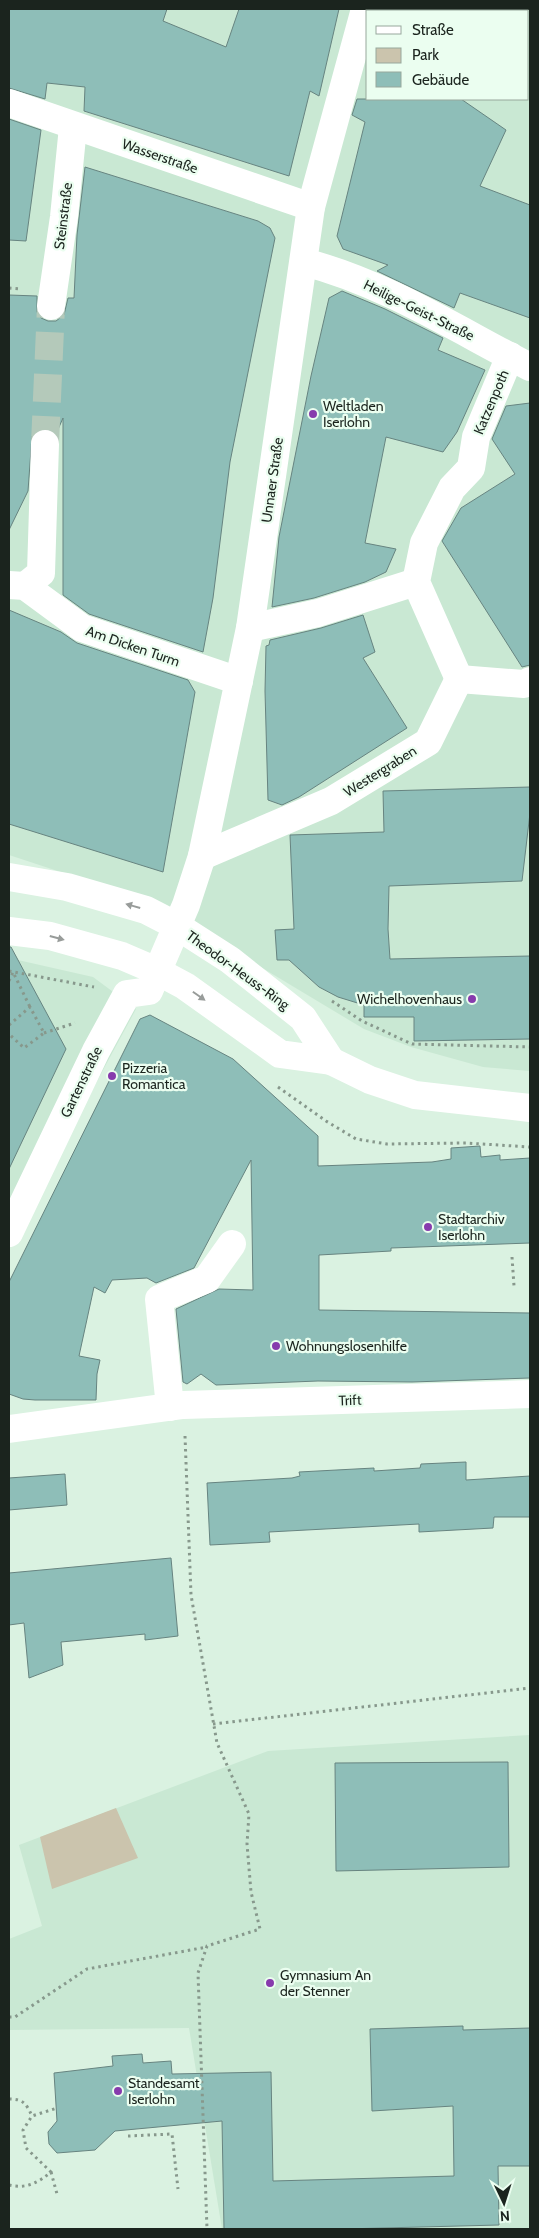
<svg xmlns="http://www.w3.org/2000/svg" width="539" height="2238" font-family="Cabin,sans-serif">
<style>
.built{fill:#c9e8d3;fill-rule:evenodd}
.green{fill:#cbc4ad}
.building{fill:#8ebeb8;stroke:#678480}
.lines{fill:none;stroke-linecap:round;stroke-linejoin:round}
.minor-tunnel{stroke:#b4c9ba;stroke-width:28;stroke-dasharray:28 14;stroke-linecap:butt}
.path{stroke:#87988c;stroke-width:3;stroke-dasharray:2.5 4;stroke-linecap:butt}
.minor{stroke:#fff;stroke-width:28}
.major{stroke:#fff;stroke-width:28}
.oneway{fill:#989c9a}
.poi-dot{fill:#873bad;stroke:#ebfef0;stroke-width:2}
.labels{text-anchor:middle;dominant-baseline:central;stroke-width:4.5;stroke-linejoin:round;paint-order:stroke}
.street-label{font-size:14px;fill:#1b241e;stroke:#ebfef0}
.poi-label{font-size:14px;fill:#1b241e;stroke:#ebfef0;text-anchor:start}
</style>
<rect width="100%" height="100%" fill="#daf2e1"/>
<!-- built -->
<g class="built">
<path d="M9,9H530V1071L483,1067L411,1047L364,1029L152,902L9,855ZM368,11H528V99H368Z"/>
<path d="M9,958L93,977L136,1009L9,1244Z"/>
<path d="M530,1735V2229H222L189,2028L9,2030V1939L42,1926L19,1845L268,1751Z"/>
</g>
<!-- green -->
<path class="green" d="M116,1808L138,1858L52,1889L40,1837Z"/>
<!-- building -->
<g class="building">
<path d="M9,9H167L163,21L226,47L239,9H339L319,96L310,91L289,176L84,111L85,87L47,83L45,99L9,88Z"/>
<path d="M357,99H461L506,130L480,186L530,205V318L460,293L454,308L377,271L388,265L343,249L337,236L365,122L352,115Z"/>
<path d="M9,119L41,130L26,241L9,240Z"/>
<path d="M85,167L258,221L270,228L275,238L230,462L213,598L203,652L89,614L63,595V418L56,434L45,428L37,431L32,436L28,491L9,530V295L37,296V312L41,318L48,321H56L64,315L68,298H74L77,235Z"/>
<path d="M342,291L385,309L443,338L438,350L485,370L457,432L443,452L386,437L365,543L396,549L386,572L365,582L314,598L272,607L279,537L311,376L329,298Z"/>
<path d="M530,403V665L522,667L442,541L461,508L515,474L492,439L506,406Z"/>
<path d="M9,610L61,632L77,643L188,680L195,692L163,872L9,824Z"/>
<path d="M363,615L375,652L363,658L407,728L299,797L282,805L268,800L265,691L266,646L269,645L270,640L321,628Z"/>
<path d="M530,787V813L522,881L389,886L388,929L390,959L530,956V1039L414,1041V1017H364V1005L338,997L319,987L289,960H277L275,930L294,929L290,835L384,832L383,791Z"/>
<path d="M9,947H11L66,1049L9,1169Z"/>
<path d="M150,1015L233,1059L318,1136V1166L432,1162L451,1159V1148L480,1146L481,1157L500,1155V1160L530,1158V1243L391,1248V1251L319,1255V1310L530,1313V1378L412,1382L318,1381L216,1385L201,1374L187,1384L183,1382L176,1309L219,1289L253,1290L251,1160L194,1268L156,1283L147,1278L112,1280L105,1293L94,1287L79,1356L100,1360L97,1374L96,1400H35L23,1399L9,1394V1282L140,1019Z"/>
<path d="M466,1462V1480L530,1476V1517H494L493,1528L419,1532V1524L269,1532L270,1542L210,1545L207,1483L292,1478L300,1476L299,1472L374,1468V1471L420,1468L421,1464Z"/>
<path d="M65,1474L67,1505L9,1510V1478Z"/>
<path d="M171,1558L178,1636L145,1640V1634L61,1642L63,1665L29,1678L24,1623L9,1625V1573Z"/>
<path d="M508,1762L509,1867L336,1871L335,1763Z"/>
<path d="M463,2026V2030L530,2028V2166H498L499,2225L343,2229H224L222,2121L115,2131L95,2150L57,2153L49,2144L48,2132L57,2121L54,2073L113,2066L112,2056L142,2054L143,2063L171,2061L172,2074L271,2072L273,2181L454,2176L453,2106L372,2111L370,2029Z"/>
</g>
<g class="lines">
<!-- minor-tunnel -->
<path class="minor-tunnel" d="M45,444L51,306"/>
<!-- path -->
<g class="path">
<path d="M9,288L21,289"/>
<path d="M9,971L94,987"/>
<path d="M9,981L13,972L30,1007"/>
<path d="M332,1001L362,1021L412,1044L530,1047"/>
<path d="M9,1025L30,1007L44,1033L24,1048L9,1034"/>
<path d="M44,1033L75,1023"/>
<path d="M278,1087L326,1121L356,1139L387,1144L466,1143L530,1147"/>
<path d="M512,1257L514,1286"/>
<path d="M185,1436L191,1595L217,1743L249,1814L247,1844L251,1892L260,1929L207,1946L198,1973L207,2229"/>
<path d="M213,1724L530,1688"/>
<path d="M9,2017H15L87,1969L207,1947"/>
<path d="M9,2099C23,2099 26,2103 32,2116"/>
<path d="M128,2136L172,2134L178,2189"/>
<path d="M51,2172L57,2194"/>
<path d="M9,2185C26,2189 38,2183 51,2172L26,2148L23,2130L32,2116L57,2108"/>
</g>
<!-- minor -->
<g class="minor">
<path d="M9,103L311,207"/>
<path d="M304,262C385,283 456,329 530,367"/>
<path d="M51,306L64,217L73,127"/>
<path d="M9,585L25,586L82,628L239,681"/>
<path d="M25,586L41,573L45,444"/>
<path d="M250,628L318,613L416,582"/>
<path d="M459,679L416,582L424,543L452,488L471,468L476,437L510,356"/>
<path d="M459,679L524,684L530,681"/>
<path d="M202,856L331,801L428,742L459,679"/>
<path d="M9,1233L96,1051L127,994L149,991L186,905L202,856L250,628L311,207L365,9"/>
<path d="M170,1407L159,1299L207,1279L232,1244"/>
<path d="M9,1429L183,1405L530,1394"/>
</g>
<!-- major -->
<g class="major">
<path d="M9,877L67,887L146,910L177,926L230,960L303,1018L331,1061"/>
<path d="M9,931L50,936L122,956L157,971L185,986L280,1054L331,1061L370,1080L415,1095L530,1108"/>
</g>
</g>
<!-- one-way arrows -->
<defs><path id="oneway-solid" d="M-6-.8H1V-3.2L6.5 0L1 3.2V.8H-6Z" transform="scale(1.25)"/></defs>
<g class="oneway">
<use href="#oneway-solid" transform="translate(133 906) rotate(-164)"/>
<use href="#oneway-solid" transform="translate(57 938) rotate(15)"/>
<use href="#oneway-solid" transform="translate(199 996) rotate(35)"/>
</g>
<!-- markers -->
<g class="poi-dot">
<circle cx="313" cy="414" r="5"/>
<circle cx="472" cy="999" r="5"/>
<circle cx="112" cy="1076" r="5"/>
<circle cx="428" cy="1227" r="5"/>
<circle cx="276" cy="1346" r="5"/>
<circle cx="270" cy="1983" r="5"/>
<circle cx="118" cy="2091" r="5"/>
</g>
<g class="labels">
<!-- street labels -->
<g class="street-label">
<text transform="translate(160 156) rotate(19)">Wasserstraße</text>
<text transform="translate(63 216) rotate(-83)">Steinstraße</text>
<text transform="translate(419 310) rotate(26)">Heilige-Geist-Straße</text>
<text transform="translate(491 402) rotate(-67)">Katzenpoth</text>
<text transform="translate(272 480) rotate(-82)">Unnaer Straße</text>
<text transform="translate(133 646) rotate(19)">Am Dicken Turm</text>
<text transform="translate(380 771) rotate(-32)">Westergraben</text>
<text transform="translate(238 970) rotate(36)">Theodor-Heuss-Ring</text>
<text transform="translate(81 1082) rotate(-64)">Gartenstraße</text>
<text transform="translate(350 1400) rotate(-2)">Trift</text>
</g>
<!-- poi labels -->
<g class="poi-label">
<text x="323" y="406">Weltladen<tspan x="323" dy="16">Iserlohn</tspan></text>
<text x="462" y="999" text-anchor="end">Wichelhovenhaus</text>
<text x="122" y="1068">Pizzeria<tspan x="122" dy="16">Romantica</tspan></text>
<text x="438" y="1219">Stadtarchiv<tspan x="438" dy="16">Iserlohn</tspan></text>
<text x="286" y="1346">Wohnungslosenhilfe</text>
<text x="280" y="1975">Gymnasium An<tspan x="280" dy="16">der Stenner</tspan></text>
<text x="128" y="2083">Standesamt<tspan x="128" dy="16">Iserlohn</tspan></text>
</g>
</g>
<!-- border -->
<rect width="539" height="2238" fill="none" stroke="#1b241e" stroke-width="20"/>
<!-- legend -->
<rect x="366" y="10" width="162" height="90" fill="#ebfef0" stroke="#98a79c"/>
<rect x="376" y="26" width="25" height="8" fill="#ffffff" stroke="#98a79c"/>
<text x="412" y="35" font-size="15" fill="#1b241e">Straße</text>
<rect x="376" y="48" width="25" height="15" fill="#cbc4ad" stroke="#98a79c"/>
<text x="412" y="60" font-size="15" fill="#1b241e">Park</text>
<rect x="376" y="72" width="25" height="15" fill="#8ebeb8" stroke="#98a79c"/>
<text x="412" y="85" font-size="15" fill="#1b241e">Gebäude</text>
<!-- north arrow -->
<g transform="translate(504 2203) rotate(176)" stroke="#ebfef0" stroke-width="4" paint-order="stroke">
<path d="M0-4L9 19L0 12L-9 19Z" fill="#1b241e"/>
<text y="-8" font-size="14" font-weight="bold" text-anchor="middle" fill="#1b241e">N</text>
</g>
</svg>
